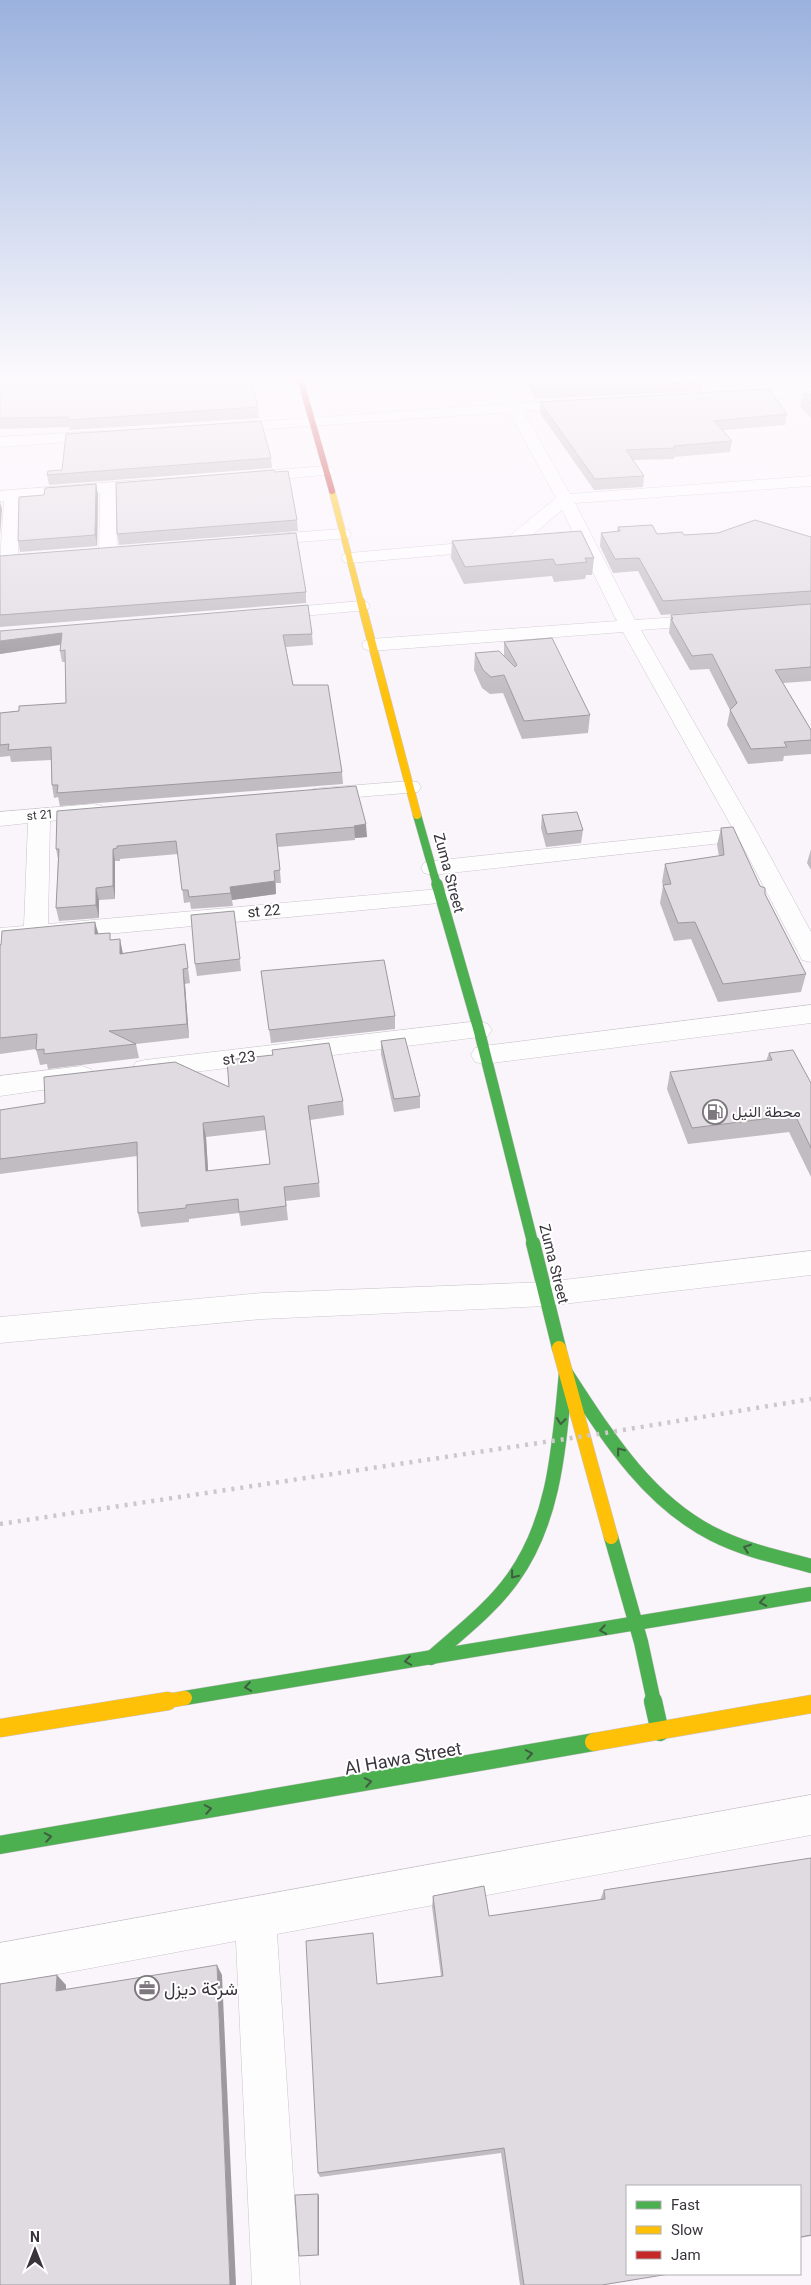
<svg xmlns="http://www.w3.org/2000/svg" width="811" height="2285" font-family="Roboto,Vazirmatn,sans-serif">
<style>
.lines{fill:none;stroke-linecap:round;stroke-linejoin:round}
.street-casing{stroke:#cac4cb;stroke-width:1}
.fast-far3-casing{stroke:#cac4cb;stroke-width:9}
.fast-far2-casing{stroke:#cac4cb;stroke-width:12}
.fast-far1-casing{stroke:#cac4cb;stroke-width:15}
.fast-casing{stroke:#cac4cb;stroke-width:19}
.slow-far3-casing{stroke:#cac4cb;stroke-width:7}
.slow-far2-casing{stroke:#cac4cb;stroke-width:9}
.slow-far1-casing{stroke:#cac4cb;stroke-width:15}
.slow-casing{stroke:#cac4cb;stroke-width:19}
.jam-casing{stroke:#cac4cb;stroke-width:7}
.street{fill:#fefdfe;fill-rule:evenodd}
.fast-far3{stroke:#4caf50;stroke-width:8}
.fast-far2{stroke:#4caf50;stroke-width:11}
.fast-far1{stroke:#4caf50;stroke-width:14}
.fast{stroke:#4caf50;stroke-width:18}
.slow-far3{stroke:#ffc107;stroke-width:6}
.slow-far2{stroke:#ffc107;stroke-width:8}
.slow-far1{stroke:#ffc107;stroke-width:14}
.slow{stroke:#ffc107;stroke-width:18}
.jam{stroke:#c62828;stroke-width:6}
.rail{stroke:#cac8cb;stroke-width:4.5;stroke-dasharray:3 6;stroke-linecap:butt}
.wall{fill:#c1bcc2;fill-rule:evenodd}
.shaded-wall{fill:#9d999e}
.building{fill:#e0dbe1;stroke:#9d999e;fill-rule:evenodd}
.oneway{stroke:#405e42}
.labels{text-anchor:middle;dominant-baseline:central;stroke-width:4;stroke-linejoin:round;paint-order:stroke}
.far-street-label{font-size:12px;fill:#39333b;stroke:#fff}
.street-label{font-size:15px;fill:#39333b;stroke:#fff}
.poi-label{font-size:15px;fill:#39333b;stroke:#fff;text-anchor:start}
.near-street-label{font-size:18px;fill:#39333b;stroke:#fff}
.near-poi-label{font-size:18px;fill:#39333b;stroke:#fff;text-anchor:start}
</style>
<rect width="100%" height="100%" fill="#faf4fb"/>
<g class="lines">
<defs>
<g id="street">
<path d="M492,382H506L518,403L582,400L584,403L577,407L523,411L570,494L811,476V486L575,503L635,620L707,615L713,616L716,620L713,624L707,625L641,630L758,834L811,932V962L802,960L799,954L740,841L432,875L424,873L421,868L424,863L432,861L733,829L623,632L371,651L364,649L362,645L364,641L371,639L617,621L562,510L517,548L511,549L350,563L344,562L341,558L344,554L350,553L506,539L556,498L509,412L226,432L219,428L226,424L504,404Z"/>
<path d="M811,387V395L735,399L728,395L735,391Z"/>
<path d="M103,431L108,433L111,436L108,439L0,447V437Z"/>
<path d="M327,466L333,468L335,471L333,474L251,482L245,480L243,477L245,474L251,472Z"/>
<path d="M153,479L159,481L161,484L159,487L116,492L117,553L114,557H102L99,553L100,493L20,499L18,561L15,565H3L0,561L4,501H0V491Z"/>
<path d="M343,529L349,530L351,534L349,538L261,545L255,544L253,540L255,536L261,535Z"/>
<path d="M361,601L367,602L370,606L367,610L271,619L265,618L262,614L265,610L271,609Z"/>
<path d="M410,781L418,782L421,787L418,792L321,800L313,799L310,794L313,789L321,788Z"/>
<path d="M94,804L102,806L105,811L102,816L50,821L48,924L439,889L447,891L451,896L447,901L439,903L0,944V928L24,926L28,823L0,826V812Z"/>
<path d="M811,1005V1023L484,1064L475,1062L471,1055L475,1048L484,1046Z"/>
<path d="M479,1021L488,1024L492,1030L488,1036L145,1078L136,1076L132,1069L136,1062L145,1060Z"/>
<path d="M82,1066L91,1069L95,1076L91,1083L0,1096V1076Z"/>
<path d="M811,1251V1275L546,1306L262,1319L0,1343V1317L262,1293L546,1282Z"/>
<path d="M811,1795V1835L277,1934L300,2285H252L236,1941L0,1985V1943Z"/>
</g>
<path id="fast-far3" d="M417,815L437,885"/>
<path id="fast-far2" d="M437,884L479,1030L533,1244"/>
<g id="fast-far1">
<path d="M533,1243L559,1348"/>
<path d="M566,1373C606,1434 646,1500 713,1534C744,1550 778,1557 811,1566"/>
<path d="M611,1537L641,1642L654,1702"/>
<path d="M431,1658C459,1633 491,1609 513,1578C556,1518 559,1443 566,1373"/>
<path d="M185,1698L811,1594"/>
</g>
<g id="fast">
<path d="M653,1701L660,1732"/>
<path d="M0,1845L594,1742"/>
</g>
<path id="slow-far3" d="M332,491L361,603"/>
<path id="slow-far2" d="M361,602L417,815"/>
<g id="slow-far1">
<path d="M559,1348L611,1537"/>
<path d="M161,1702L185,1698"/>
</g>
<g id="slow">
<path d="M0,1728L168,1701"/>
<path d="M594,1742L811,1704"/>
</g>
<path id="jam" d="M301,382L332,491"/>
</defs>
<!-- street casing -->
<use href="#street" class="street-casing"/>
<!-- fast-far3 casing -->
<use href="#fast-far3" class="fast-far3-casing"/>
<!-- fast-far2 casing -->
<use href="#fast-far2" class="fast-far2-casing"/>
<!-- fast-far1 casing -->
<use href="#fast-far1" class="fast-far1-casing"/>
<!-- fast casing -->
<use href="#fast" class="fast-casing"/>
<!-- slow-far3 casing -->
<use href="#slow-far3" class="slow-far3-casing"/>
<!-- slow-far2 casing -->
<use href="#slow-far2" class="slow-far2-casing"/>
<!-- slow-far1 casing -->
<use href="#slow-far1" class="slow-far1-casing"/>
<!-- slow casing -->
<use href="#slow" class="slow-casing"/>
<!-- jam casing -->
<use href="#jam" class="jam-casing"/>
<!-- street -->
<use href="#street" class="street"/>
<!-- fast-far3 -->
<use href="#fast-far3" class="fast-far3"/>
<!-- fast-far2 -->
<use href="#fast-far2" class="fast-far2"/>
<!-- fast-far1 -->
<use href="#fast-far1" class="fast-far1"/>
<!-- fast -->
<use href="#fast" class="fast"/>
<!-- slow-far3 -->
<use href="#slow-far3" class="slow-far3"/>
<!-- slow-far2 -->
<use href="#slow-far2" class="slow-far2"/>
<!-- slow-far1 -->
<use href="#slow-far1" class="slow-far1"/>
<!-- slow -->
<use href="#slow" class="slow"/>
<!-- jam -->
<use href="#jam" class="jam"/>
<!-- rail -->
<path class="rail" d="M0,1524L605,1433L811,1399"/>
</g>
<!-- wall -->
<g class="wall">
<path d="M0,382H66L0,385Z"/>
<path d="M525,382H703L702,391L535,399Z"/>
<path d="M0,386L258,407L259,418L69,430V427L0,429Z"/>
<path d="M803,394H811V418L800,407Z"/>
<path d="M540,402L787,414L785,425L723,430L732,441L730,452L674,457V459L633,460L644,476L643,487L594,490L540,413Z"/>
<path d="M271,458L272,468L49,485L47,475Z"/>
<path d="M275,472L297,520L298,531L119,545L117,534Z"/>
<path d="M96,484L98,495L97,546L20,552L18,541Z"/>
<path d="M618,527L657,534L684,535L811,537V681L783,683L811,730V754L784,756L783,761L748,764L727,725L730,710L709,669L690,670L669,633L671,615L763,608L661,615L638,571L613,573L600,546L601,533L617,532Z"/>
<path d="M452,541L594,558L592,575H586L585,579L554,582L552,576L464,584L451,558Z"/>
<path d="M0,556L306,592V603L0,627Z"/>
<path d="M0,631L312,634L313,645L286,647L293,685L342,772L343,784L60,806L58,797L54,798L52,785L51,760L11,762L10,756L0,757V713L19,711L66,703L65,662H62L60,651V645L0,654Z"/>
<path d="M504,642L590,715L588,733L522,739L503,693L490,694L482,688L474,670L475,653L504,655Z"/>
<path d="M356,786L367,837L355,838V840L278,847L281,883H276V894L232,900L233,906L191,909L190,902L184,903L178,854L120,859V861H115V899L99,900V918L59,921L56,908L58,859L56,849Z"/>
<path d="M542,815L583,830L581,843L546,847L541,828Z"/>
<path d="M721,828L765,894L806,974L801,992L718,1002L691,939L674,941L660,903L663,886L662,882L665,864L719,856L717,845Z"/>
<path d="M811,849V870L807,863Z"/>
<path d="M234,911L241,971L197,976L195,964Z"/>
<path d="M98,934L111,940L123,953L185,944L190,983L185,984L189,1038L136,1044L139,1058L48,1069L47,1064L40,1065L36,1049L0,1054V945Z"/>
<path d="M261,971L395,1016V1029L271,1043Z"/>
<path d="M381,1041L420,1096V1108L394,1112L381,1054Z"/>
<path d="M769,1053L811,1083V1177L789,1132L688,1144L667,1089L670,1072L766,1061Z"/>
<path d="M229,1087L343,1101L344,1115L310,1120L319,1183L320,1197L286,1201L288,1220L241,1226L239,1213L189,1219V1222L141,1227L138,1213L137,1156L0,1174V1110ZM266,1130L270,1164L208,1171L206,1137Z"/>
<path d="M811,1858V2236L800,2238V2186L603,2285H520L501,2153L320,2177L318,2173L377,1984L441,1976L432,1907L433,1896L489,1916L600,1900L604,1890Z"/>
</g>
<!-- shaded-wall -->
<g class="shaded-wall">
<path d="M96,484L98,495L97,546L95,535Z"/>
<path d="M0,502L2,509L0,535Z"/>
<path d="M62,633L64,644L0,654V641Z"/>
<path d="M366,824L367,837L355,838L354,826Z"/>
<path d="M113,849L115,861V899L113,886Z"/>
<path d="M275,881L276,894L232,900L230,887Z"/>
<path d="M96,888L99,900V918L96,905Z"/>
<path d="M95,922L99,936L95,934Z"/>
<path d="M120,939L123,954H120Z"/>
<path d="M183,969L185,984L189,1038L187,1024Z"/>
<path d="M203,1123L206,1137L209,1185L206,1171Z"/>
<path d="M217,1965L222,1975L236,2285H230Z"/>
<path d="M57,1975L66,1985V2000L56,1991Z"/>
<path d="M318,2194L319,2196V2256L318,2255Z"/>
</g>
<!-- building -->
<g class="building">
<path d="M89,382H252L258,407L68,420V417L0,418V386Z"/>
<path d="M531,382H701L535,390Z"/>
<path d="M769,389L787,414L714,421L732,441L674,446L675,448L626,450L644,476L595,479L540,402Z"/>
<path d="M803,394H811V403Z"/>
<path d="M261,421L271,458L47,475L48,471L62,470L66,434Z"/>
<path d="M274,470L275,472L288,471L297,520L117,534L116,483Z"/>
<path d="M96,484L95,535L18,541L19,497L44,495L45,488Z"/>
<path d="M755,520L811,537V591L663,601L639,558L615,559L601,533L620,531L618,527L652,525L657,534L682,532L684,535L718,533Z"/>
<path d="M581,531L594,558H585L587,562L556,565L553,559L465,567L452,541Z"/>
<path d="M296,533L306,592L0,615V556Z"/>
<path d="M811,604V667L775,670L811,730V740L784,742L787,747L751,749L730,710L737,703L712,654L692,656L671,619H673L671,615Z"/>
<path d="M308,605L312,634L283,635L293,685H328L342,772L57,793L58,785H52L51,747L8,750L9,744L0,745V713L19,711V706L66,703L65,650L60,651L62,633L0,641V631Z"/>
<path d="M552,638L590,715L524,721L504,675L491,677L483,670L475,653L499,651L515,667L517,665L504,642Z"/>
<path d="M356,786L366,824L354,826L355,827L276,834L280,870L274,871L275,881L230,887L231,893L189,897L188,890H182L176,841L117,846V848L113,849V886L96,888V905L56,908L59,849H56L57,811Z"/>
<path d="M577,812L583,830L547,834L542,815Z"/>
<path d="M733,827L760,886L765,888V894L806,974L723,984L695,922L678,923L663,885L671,884L665,864L724,855L721,828Z"/>
<path d="M234,911L240,959L195,964L191,915Z"/>
<path d="M95,922V934L110,933V940L120,939V954L185,944L188,968L183,969L187,1024L109,1031L136,1044L44,1054V1049L36,1050L37,1034L0,1038V945H1L2,931Z"/>
<path d="M384,960L395,1016L269,1030L261,971Z"/>
<path d="M405,1038L420,1096L394,1099L381,1041Z"/>
<path d="M329,1043L343,1101L308,1106L319,1183L284,1187L286,1206L239,1212L238,1199L186,1205V1208L138,1213L137,1142L0,1159V1110L45,1103L44,1077L175,1062L229,1087L227,1060L273,1055L272,1050ZM264,1116L270,1164L206,1171L203,1123Z"/>
<path d="M793,1050L811,1083V1148L795,1115L692,1128L670,1072L772,1060L769,1053Z"/>
<path d="M811,1858V2235L800,2237V2186H627V2274H669L602,2285H524L504,2148L318,2173L306,1941L373,1933L377,1984L443,1976L433,1896L484,1886L489,1916L605,1899L604,1890Z"/>
<path d="M217,1965L230,2285H0V1984L57,1975L56,1991Z"/>
<path d="M318,2194V2255L299,2256L295,2195Z"/>
</g>
<!-- one-way arrows -->
<defs><path id="oneway-chevron" d="M-2-3.5L2.5 0L-2 3.5" fill="none" stroke-width="1.6" stroke-linecap="round" stroke-linejoin="round" transform="scale(1.25)"/></defs>
<g class="oneway">
<use href="#oneway-chevron" transform="translate(561 1421) rotate(96)"/>
<use href="#oneway-chevron" transform="translate(620 1451) rotate(-129)"/>
<use href="#oneway-chevron" transform="translate(747 1548) rotate(-159)"/>
<use href="#oneway-chevron" transform="translate(514 1575) rotate(128)"/>
<use href="#oneway-chevron" transform="translate(763 1602) rotate(170)"/>
<use href="#oneway-chevron" transform="translate(603 1630) rotate(171)"/>
<use href="#oneway-chevron" transform="translate(408 1661) rotate(171)"/>
<use href="#oneway-chevron" transform="translate(248 1687) rotate(171)"/>
<use href="#oneway-chevron" transform="translate(529 1754) rotate(-10)"/>
<use href="#oneway-chevron" transform="translate(368 1782) rotate(-10)"/>
<use href="#oneway-chevron" transform="translate(208 1809) rotate(-10)"/>
<use href="#oneway-chevron" transform="translate(48 1837) rotate(-10)"/>
</g>
<!-- sky -->
<linearGradient id="sky" x2="0" y2="1"><stop stop-color="#9bb2de"/><stop offset="0.54" stop-color="#fdfafd"/><stop offset="1" stop-color="#fdfafd" stop-opacity="0"/></linearGradient>
<rect width="811" height="701" fill="url(#sky)"/>
<!-- icons -->
<defs>
<symbol id="fuel-ring" viewBox="-11 -11 22 22"><circle r="9.5" fill="#fff" stroke="#7d777e" stroke-width="1.5"/><path d="M-5.5-6h7V0h2V4h1.3V-2.5L3-4.5l.8-.8L6-3V5H2.5V1h-1V6h-7ZM-4.2-4.7v3.2H.2V-4.7Z" fill="#7d777e"/></symbol>
<symbol id="office-ring" viewBox="-11 -11 22 22"><circle r="9.5" fill="#fff" stroke="#7d777e" stroke-width="1.5"/><path d="M-6-3h4V-5.5h4V-3h4V5H-6ZM-1-4.5V-3h2v-1.5ZM-6 0V1H6V0Z" fill="#7d777e"/></symbol>
</defs>
<g fill-rule="evenodd">
<use href="#fuel-ring" x="701" y="1098" width="28" height="28"/>
<use href="#office-ring" x="133" y="1974" width="28" height="28"/>
</g>
<g class="labels">
<!-- far-street labels -->
<g class="far-street-label">
<text transform="translate(40 815) rotate(-5)">st 21</text>
</g>
<!-- street labels -->
<g class="street-label">
<text transform="translate(449 873) rotate(75)">Zuma Street</text>
<text transform="translate(264 911) rotate(-5)">st 22</text>
<text transform="translate(239 1058) rotate(-7)">st 23</text>
<text transform="translate(554 1264) rotate(76)">Zuma Street</text>
</g>
<!-- poi labels -->
<g class="poi-label">
<text x="732" y="1112">محطة النيل</text>
</g>
<!-- near-street labels -->
<g class="near-street-label">
<text transform="translate(403 1758) rotate(-10)">Al Hawa Street</text>
</g>
<!-- near-poi labels -->
<g class="near-poi-label">
<text x="164" y="1988">شركة ديزل</text>
</g>
</g>
<!-- legend -->
<rect x="626" y="2185" width="175" height="90" fill="#ffffff" stroke="#b0adb1"/>
<rect x="636" y="2201" width="25" height="8" fill="#4caf50" stroke="#b0adb1"/>
<text x="671" y="2210" font-size="15" fill="#39333b">Fast</text>
<rect x="636" y="2226" width="25" height="8" fill="#ffc107" stroke="#b0adb1"/>
<text x="671" y="2235" font-size="15" fill="#39333b">Slow</text>
<rect x="636" y="2251" width="25" height="8" fill="#c62828" stroke="#b0adb1"/>
<text x="671" y="2260" font-size="15" fill="#39333b">Jam</text>
<!-- north arrow -->
<g transform="translate(35 2250)" stroke="#ffffff" stroke-width="4" paint-order="stroke">
<path d="M0-4L9 19L0 12L-9 19Z" fill="#39333b"/>
<text y="-8" font-size="14" font-weight="bold" text-anchor="middle" fill="#39333b">N</text>
</g>
</svg>
